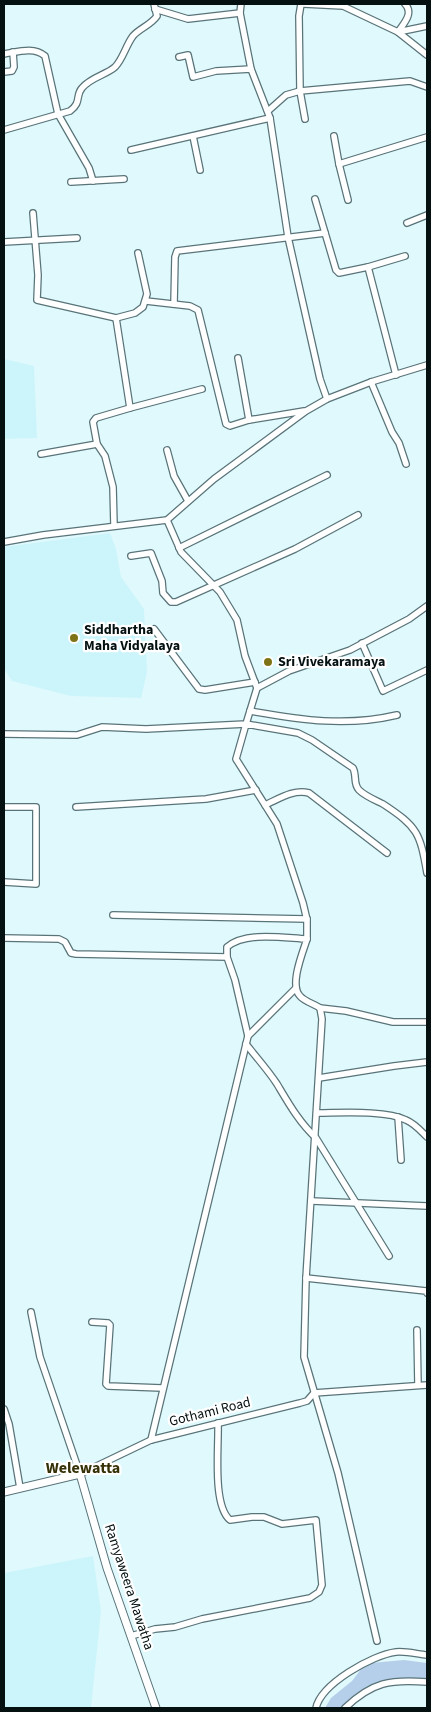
<svg xmlns="http://www.w3.org/2000/svg" width="431" height="1712" font-family="'Source Sans 3',sans-serif">
<style>
.built{fill:#ccf5fb}
.water{fill:#b5cee9}
.lines{fill:none;stroke-linecap:round;stroke-linejoin:round}
.minor-casing{stroke:#597479;stroke-width:8}
.tertiary-casing{stroke:#597479;stroke-width:9}
.minor{stroke:#fff;stroke-width:5.5}
.tertiary{stroke:#fff;stroke-width:7}
.poi-dot{fill:#7e7417;stroke:#fff;stroke-width:2}
.labels{text-anchor:middle;dominant-baseline:central;stroke-width:4.5;stroke-linejoin:round;paint-order:stroke}
.poi-label{font-size:14px;font-weight:bold;fill:#051011;stroke:#fff;text-anchor:start}
.street-label{font-size:14px;fill:#051011;stroke:#fff}
.quarter-label{font-size:16px;font-weight:bold;fill:#363106;stroke:#fff}
</style>
<rect width="100%" height="100%" fill="#e0f9fd"/>
<!-- built -->
<g class="built">
<path d="M4,359L34,366L37,438L4,439Z"/>
<path d="M110,533L116,549L121,577L144,609L147,672L141,698L71,696L12,681L4,668V547Z"/>
<path d="M93,1556L101,1611L91,1708H4V1573Z"/>
</g>
<!-- water -->
<path class="water" d="M404,1660L427,1663V1680C389,1674 369,1684 341,1708H325L331,1698L352,1681L362,1668L371,1663Z"/>
<g class="lines">
<defs>
<g id="minor">
<path d="M241,4L240,13L251,69"/>
<path d="M301,4L299,16L300,91L305,119"/>
<path d="M304,4L343,6L398,32L427,55"/>
<path d="M405,4C414,13 404,23 398,32L427,26"/>
<path d="M155,9L188,19L240,13"/>
<path d="M4,54C17,52 34,46 45,56L58,114L89,168L93,181"/>
<path d="M179,57L188,55L193,77L216,71L251,69L270,118L288,237L320,379L327,399"/>
<path d="M4,72L12,71L14,67L13,52"/>
<path d="M268,111L286,95L300,91L410,81L427,87"/>
<path d="M4,130L70,111C82,102 75,96 82,88C91,77 106,75 115,67C123,59 126,45 133,36C140,28 151,25 157,16L154,4"/>
<path d="M193,136L200,170"/>
<path d="M334,136L339,164L427,137"/>
<path d="M131,150L270,118"/>
<path d="M339,164L348,200"/>
<path d="M71,182L124,179"/>
<path d="M315,199L336,270L339,273L368,267L405,256"/>
<path d="M33,213L38,275L37,300L116,318L135,313L143,307L147,294L138,253"/>
<path d="M407,223L427,215"/>
<path d="M4,242L77,238"/>
<path d="M368,267L396,375"/>
<path d="M146,301L190,306L198,310L226,424L230,426L249,420"/>
<path d="M174,304L175,257L177,251L325,233"/>
<path d="M238,358L249,420L304,411"/>
<path d="M371,382L392,432L399,443L406,464"/>
<path d="M130,408L202,389"/>
<path d="M167,450L174,476L188,501"/>
<path d="M41,454L97,444"/>
<path d="M167,520L181,552L220,592L237,620L245,656L257,688"/>
<path d="M114,525L113,487L105,456L97,444L93,422L96,418L130,408L116,318"/>
<path d="M4,542L43,535L167,520L214,479L306,411L327,399L371,382L427,365"/>
<path d="M179,548L327,475"/>
<path d="M131,556L151,553L162,581L163,593L171,602H176L295,549L358,515"/>
<path d="M154,629L199,689L205,690L255,682"/>
<path d="M362,643L383,691L427,670"/>
<path d="M250,711C302,720 346,727 397,715"/>
<path d="M4,734L77,735L102,727L146,729L246,724L257,688L289,671L350,650L409,619L427,606"/>
<path d="M265,805C279,799 293,789 309,793L387,853"/>
<path d="M4,807H36V884L4,882"/>
<path d="M76,807L206,799L256,790"/>
<path d="M113,915L307,919"/>
<path d="M4,938L59,939L65,942L71,953L76,954L227,957V947C246,931 284,938 307,939C303,952 289,985 300,996C304,1001 314,1004 320,1008L322,1019L306,1278L304,1357L338,1473L377,1641"/>
<path d="M307,939V920L303,903L277,824L236,759L246,724L298,733L312,740L353,768C357,776 353,784 359,790C365,796 375,800 383,804C418,827 420,833 427,873"/>
<path d="M320,1008L346,1011L393,1022H427"/>
<path d="M248,1036L296,988"/>
<path d="M246,1044C256,1057 268,1070 277,1084C289,1104 299,1122 316,1138L389,1256"/>
<path d="M319,1078L394,1066L427,1062"/>
<path d="M318,1113C341,1113 386,1110 406,1120C414,1123 421,1131 427,1137"/>
<path d="M398,1117L401,1160"/>
<path d="M312,1201L427,1206"/>
<path d="M306,1278L426,1291L427,1293"/>
<path d="M31,1312L40,1357L80,1474L151,1440L300,1403L307,1401L314,1393L427,1385"/>
<path d="M92,1322L108,1323L110,1325L106,1384L108,1386L162,1388"/>
<path d="M417,1330L418,1385"/>
<path d="M4,1409L9,1424L20,1488"/>
<path d="M151,1440L248,1036L235,980L227,957"/>
<path d="M131,1636L155,1629L175,1627L202,1619L310,1598L319,1592L322,1585L316,1520L282,1524L264,1517H252L230,1520C212,1505 219,1446 218,1423"/>
<path d="M316,1708C321,1684 372,1655 396,1652C406,1651 417,1654 427,1655"/>
<path d="M345,1708C372,1682 391,1679 427,1682"/>
</g>
<path id="tertiary" d="M4,1492L80,1474L107,1568L156,1708"/>
</defs>
<!-- minor casing -->
<use href="#minor" class="minor-casing"/>
<!-- tertiary casing -->
<use href="#tertiary" class="tertiary-casing"/>
<!-- minor -->
<use href="#minor" class="minor"/>
<!-- tertiary -->
<use href="#tertiary" class="tertiary"/>
</g>
<!-- markers -->
<g class="poi-dot">
<circle cx="74" cy="638" r="5"/>
<circle cx="268" cy="662" r="5"/>
</g>
<g class="labels">
<!-- poi labels -->
<g class="poi-label">
<text x="84" y="630">Siddhartha<tspan x="84" dy="16">Maha Vidyalaya</tspan></text>
<text x="278" y="662">Sri Vivekaramaya</text>
</g>
<!-- street labels -->
<g class="street-label">
<text transform="translate(210 1412) rotate(-14)">Gothami Road</text>
<text transform="translate(129 1587) rotate(72)">Ramyaweera Mawatha</text>
</g>
<!-- quarter labels -->
<g class="quarter-label">
<text x="83" y="1468">Welewatta</text>
</g>
</g>
<!-- border -->
<rect width="431" height="1712" fill="none" stroke="#051011" stroke-width="10"/>
</svg>
